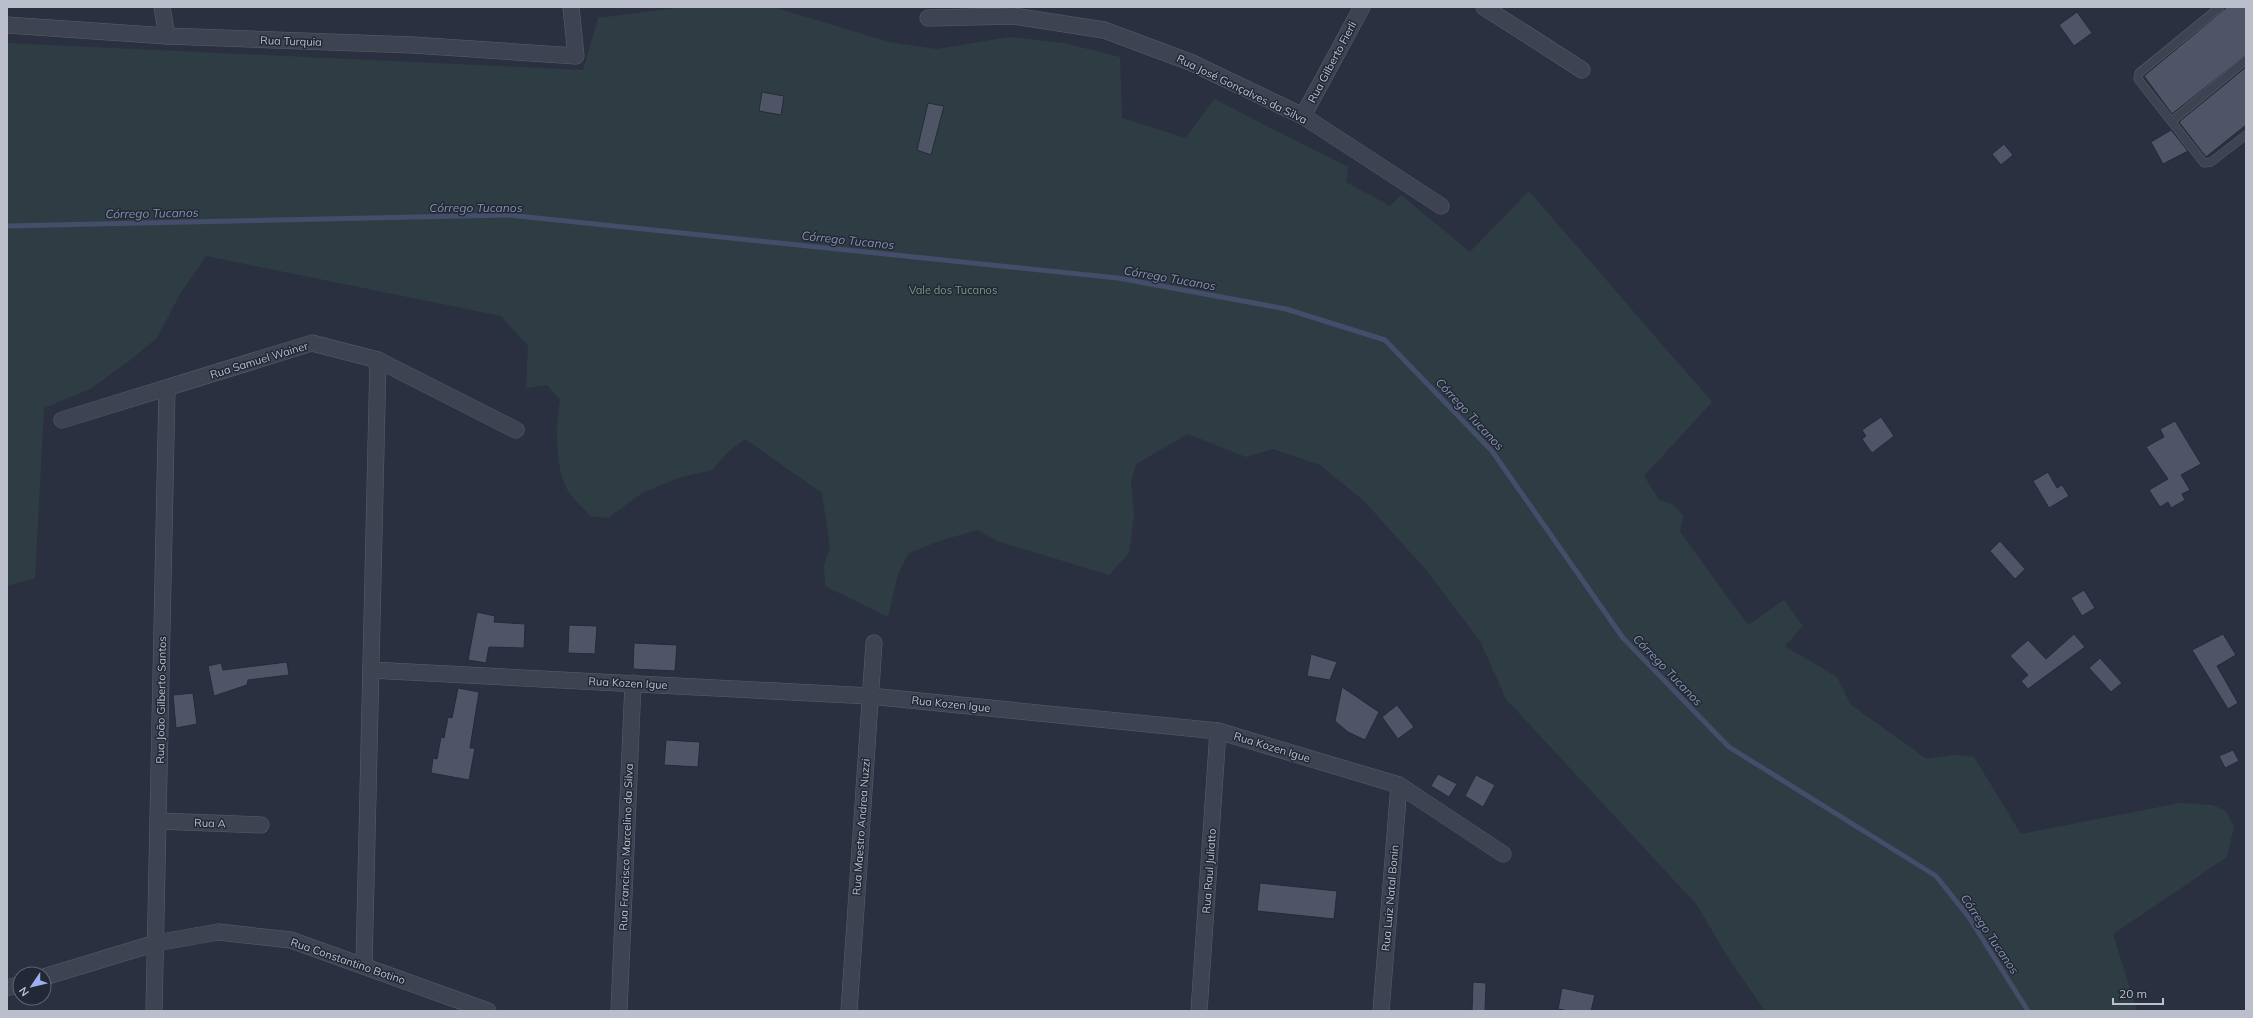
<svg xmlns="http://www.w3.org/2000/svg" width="2253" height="1018" font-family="Mulish,sans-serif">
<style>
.green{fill:#2d3d43}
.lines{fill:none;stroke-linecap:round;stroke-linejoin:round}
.stream{stroke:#444d69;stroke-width:5}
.building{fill:#4f5567;stroke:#252a38}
.lane-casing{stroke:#595e6b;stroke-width:9}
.street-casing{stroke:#595e6b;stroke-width:17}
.lane{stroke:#3e4351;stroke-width:8}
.street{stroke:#3e4351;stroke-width:16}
.labels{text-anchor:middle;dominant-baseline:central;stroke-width:3;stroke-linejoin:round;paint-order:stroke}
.street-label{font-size:11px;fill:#bbbfcb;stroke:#232836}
.park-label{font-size:11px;fill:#759984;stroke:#232836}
.water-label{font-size:12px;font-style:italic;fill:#8690ae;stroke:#232836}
</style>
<rect width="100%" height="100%" fill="#2b3041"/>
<!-- green -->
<path class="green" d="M685,7H773L889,42L937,49L1009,37L1064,43L1120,57L1122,118L1186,138L1214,99L1348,167L1346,182L1390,206L1401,195L1470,252L1529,191L1712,402L1644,476L1659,500L1672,504L1683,515L1680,532L1748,625L1784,600L1803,626L1785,646L1837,677L1851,705L1927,759L1953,755L1974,757L2021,834L2180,803L2212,805L2225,810L2234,826L2227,857L2113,934L2137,1011H1765L1727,956L1697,905L1506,699L1480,641L1427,571L1364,501L1320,465L1273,449L1246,457L1188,434L1136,464L1131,483L1134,515L1129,553L1109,575L997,541L978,530L942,540L909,553L898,574L888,617L825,586L824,565L830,548L822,493L745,439L729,451L712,470L678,478L642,493L608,518L590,516C583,507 569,496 565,485C555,462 556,423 560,400L547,385L526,388L528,346L501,316L206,256L179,296L157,338L129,361L90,389L44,408L35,578L7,586V43L583,70L598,18Z"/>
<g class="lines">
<!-- stream -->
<path class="stream" d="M7,226L508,215L1118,278L1286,309L1385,340L1492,451L1623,638L1729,747L1936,876L1968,916L2028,1011"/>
</g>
<!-- building -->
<g class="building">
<path d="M2227,7H2246V55L2172,114L2144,76Z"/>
<path d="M2077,12L2092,33L2074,46L2059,25Z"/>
<path d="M2246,67V125L2206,157L2179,122Z"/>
<path d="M762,92L784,96L781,115L759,111Z"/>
<path d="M928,103L944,106L931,155L917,150Z"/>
<path d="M2171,130L2188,151L2163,164L2151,142Z"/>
<path d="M2004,144L2013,155L2001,165L1992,154Z"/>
<path d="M1881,417L1894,436L1872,453L1862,439L1866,436L1862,430Z"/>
<path d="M2175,421L2201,464L2181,475L2190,490L2182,494L2185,500L2171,508L2168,502L2160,507L2149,490L2168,479L2146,447L2164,437L2160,429Z"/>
<path d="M2048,472L2057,488L2062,485L2069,496L2049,508L2033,481Z"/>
<path d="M2000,541L2025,569L2015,579L1990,551Z"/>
<path d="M2084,590L2095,608L2082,616L2071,598Z"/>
<path d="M477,612L495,616L494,622L525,624L524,648L489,647L486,663L468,660Z"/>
<path d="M569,625L597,626L595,654L568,653Z"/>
<path d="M2074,634L2085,647L2028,689L2021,681L2028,675L2010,656L2028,640L2046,659Z"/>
<path d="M2223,634L2236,655L2217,666L2238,703L2228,709L2192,650Z"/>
<path d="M634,643L677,645L675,671L633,669Z"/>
<path d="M1311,654L1337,662L1330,680L1307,676Z"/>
<path d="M2100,658L2122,683L2111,692L2089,668Z"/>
<path d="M287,662L289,675L248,680L247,685L214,696L208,666L221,663L223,670Z"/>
<path d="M1342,687L1379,712L1365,740L1348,732L1335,721Z"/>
<path d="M458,688L479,692L470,748H475L469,780L431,773L433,758L437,759L441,737L444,738L448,717L452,718Z"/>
<path d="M193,693L197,724L176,728L173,695Z"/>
<path d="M1397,705L1414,727L1398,739L1382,717Z"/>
<path d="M666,740L700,742L698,767L664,765Z"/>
<path d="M2233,750L2239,761L2225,768L2219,756Z"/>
<path d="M1438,774L1457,784L1449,797L1431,786Z"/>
<path d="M1476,775L1495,785L1483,807L1465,796Z"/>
<path d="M1260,883L1337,891L1334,919L1257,911Z"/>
<path d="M1473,982L1486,983L1485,1011H1472Z"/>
<path d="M1562,988L1595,995L1591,1011H1568L1558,1009Z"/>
</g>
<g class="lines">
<defs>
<g id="lane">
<path d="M2220,7L2139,73L2138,79L2204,163L2211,162L2246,135"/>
<path d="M2172,121L2246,60"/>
</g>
<g id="street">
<path d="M162,7L167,36"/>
<path d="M1484,7L1582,70"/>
<path d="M928,18L1014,16L1104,30L1190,62L1303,116L1441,206"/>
<path d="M7,25L167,36L413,45L576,56L571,7"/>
<path d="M1303,116L1362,7"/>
<path d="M62,420L312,343L378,360L516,430"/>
<path d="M371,670L870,696L1218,731L1399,785L1503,854"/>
<path d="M158,821L261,825"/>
<path d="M364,966L378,360"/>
<path d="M44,977L156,943L218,932L291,940L488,1011"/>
<path d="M7,988L20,984"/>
<path d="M154,1011L167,389"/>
<path d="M619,1011L633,683"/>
<path d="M849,1011L874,643"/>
<path d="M1199,1011L1218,731"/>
<path d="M1381,1011L1399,785"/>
</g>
</defs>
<!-- lane casing -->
<use href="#lane" class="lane-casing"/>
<!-- street casing -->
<use href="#street" class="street-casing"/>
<!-- lane -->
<use href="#lane" class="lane"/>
<!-- street -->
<use href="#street" class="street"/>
</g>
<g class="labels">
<!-- street labels -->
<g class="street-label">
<text transform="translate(291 41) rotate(2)">Rua Turquia</text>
<text transform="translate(1332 62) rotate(-62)">Rua Gilberto Fierli</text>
<text transform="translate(1242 89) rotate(26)">Rua José Gonçalves da Silva</text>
<text transform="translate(259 360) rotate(-17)">Rua Samuel Wainer</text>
<text transform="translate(628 683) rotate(3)">Rua Kozen Igue</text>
<text transform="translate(161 700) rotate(-89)">Rua João Gilberto Santos</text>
<text transform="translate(951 704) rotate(6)">Rua Kozen Igue</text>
<text transform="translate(1272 747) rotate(17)">Rua Kozen Igue</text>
<text transform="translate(210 823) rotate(2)">Rua A</text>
<text transform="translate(861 827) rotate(-86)">Rua Maestro Andrea Nuzzi</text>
<text transform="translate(626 847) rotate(-88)">Rua Francisco Marcelino da Silva</text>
<text transform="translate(1209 871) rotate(-86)">Rua Raul Juliatto</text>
<text transform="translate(1390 898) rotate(-85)">Rua Luiz Natal Bonin</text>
<text transform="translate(348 961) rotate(19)">Rua Constantino Botino</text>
</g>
<!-- park labels -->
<g class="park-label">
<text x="953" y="290">Vale dos Tucanos</text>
</g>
<!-- water labels -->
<g class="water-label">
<text x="476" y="207">Córrego Tucanos</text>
<text transform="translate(152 213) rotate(-1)">Córrego Tucanos</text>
<text transform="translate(848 240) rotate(6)">Córrego Tucanos</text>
<text transform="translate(1170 278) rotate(10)">Córrego Tucanos</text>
<text transform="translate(1470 414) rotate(47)">Córrego Tucanos</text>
<text transform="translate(1668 670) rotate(46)">Córrego Tucanos</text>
<text transform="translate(1990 934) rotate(56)">Córrego Tucanos</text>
</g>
</g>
<!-- border -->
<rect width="2253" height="1018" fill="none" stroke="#bbbfcb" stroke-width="16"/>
<!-- north arrow -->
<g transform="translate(32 986) rotate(235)"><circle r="19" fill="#232836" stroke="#606472"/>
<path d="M0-3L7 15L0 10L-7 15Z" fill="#9eafed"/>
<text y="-6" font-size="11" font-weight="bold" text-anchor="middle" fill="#bbbfcb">N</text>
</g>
<!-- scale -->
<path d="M2113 998v6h50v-6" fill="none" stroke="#bbbfcb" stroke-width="2"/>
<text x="2119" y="998" font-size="12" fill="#bbbfcb" stroke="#232836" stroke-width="3" paint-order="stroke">20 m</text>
</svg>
